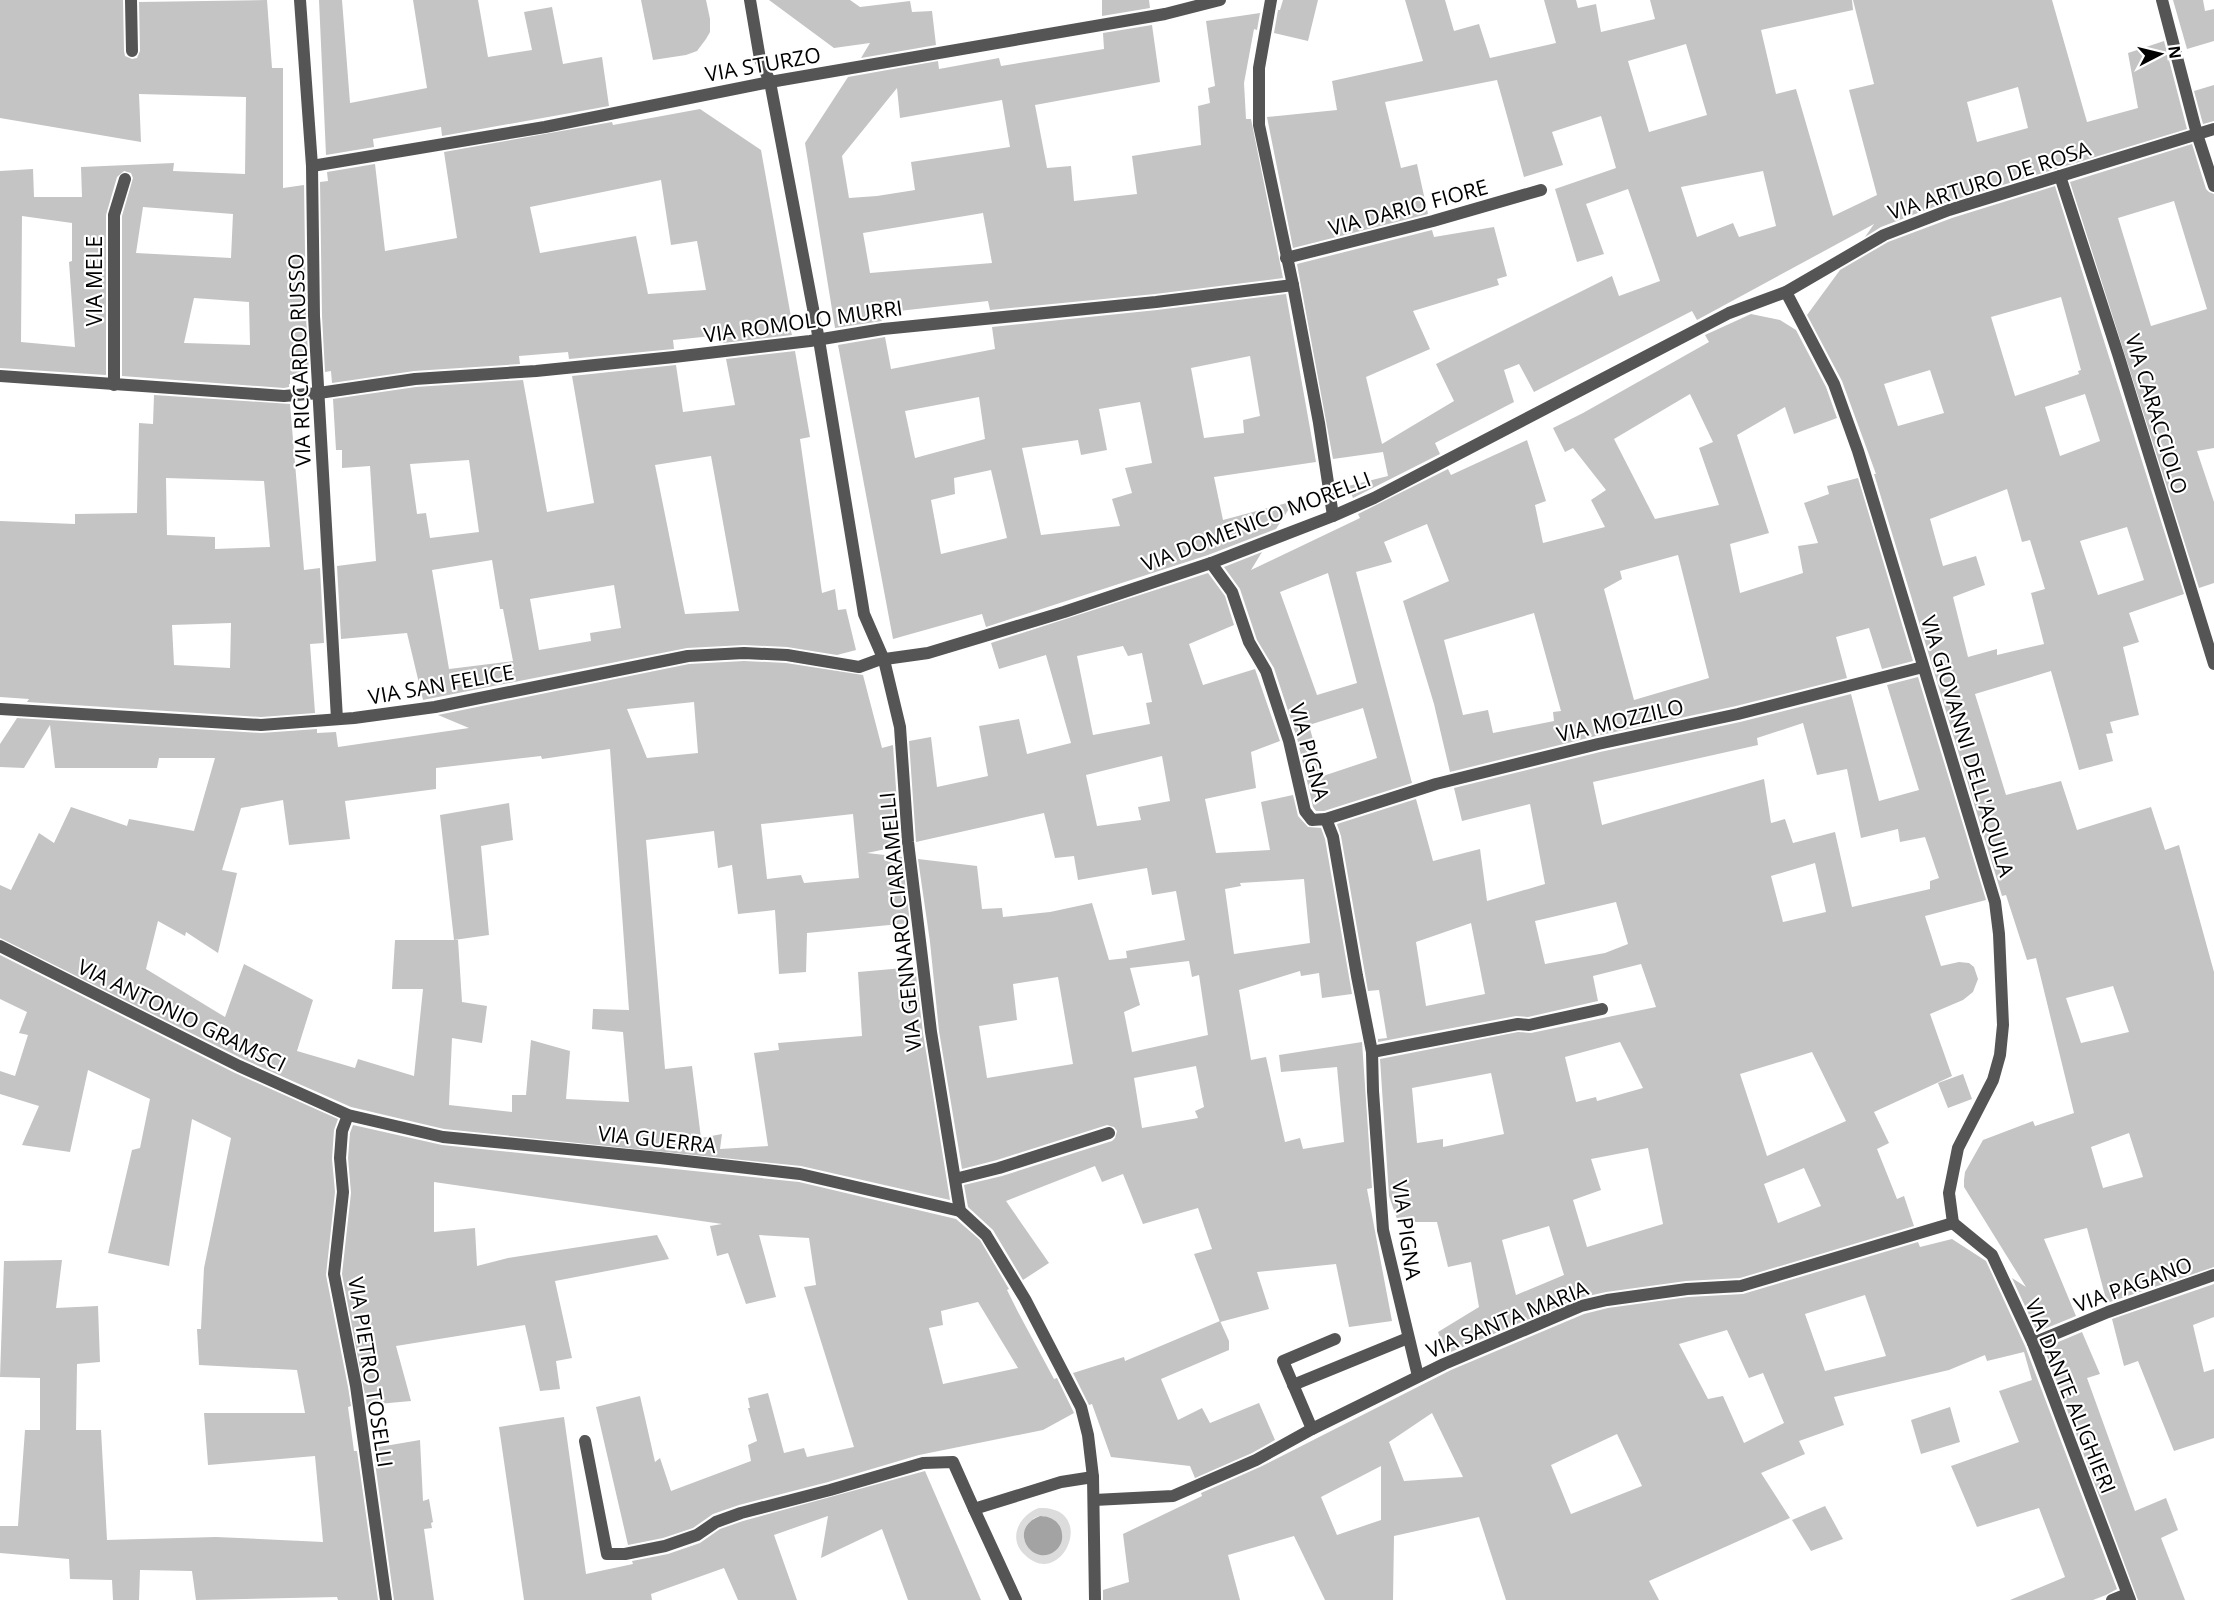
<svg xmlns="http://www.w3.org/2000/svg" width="2214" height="1600" font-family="'Open Sans',sans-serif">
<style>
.green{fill:#dcdcdc;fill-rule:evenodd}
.water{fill:#a3a3a3}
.building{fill:#c4c4c4;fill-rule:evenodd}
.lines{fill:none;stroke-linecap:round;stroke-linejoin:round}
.lane{stroke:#555;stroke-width:12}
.street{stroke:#555;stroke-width:12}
.labels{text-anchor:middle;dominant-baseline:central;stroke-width:4.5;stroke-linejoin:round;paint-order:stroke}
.street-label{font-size:21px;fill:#000;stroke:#fff}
</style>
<rect width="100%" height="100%" fill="#fff"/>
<!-- green -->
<path class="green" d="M1039,1508C1099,1506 1062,1591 1025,1555C1007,1539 1019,1515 1039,1508ZM1039,1516H1045L1057,1549C1043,1556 1030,1556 1024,1539L1034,1518Z"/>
<!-- water -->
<path class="water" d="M1040,1516C1051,1516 1061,1522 1062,1534C1063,1541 1060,1547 1055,1551C1033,1568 1006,1529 1040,1516Z"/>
<!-- building -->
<g class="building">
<path d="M0,0H123L124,51L125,56L132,59L137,58L140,51L139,2L267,0L272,68H283V188L304,185L306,316L309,373L290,375V384H289V387L284,388L122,376V216L133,178L131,173L124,171L117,177L106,215V375L0,368V171L33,169L34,197H82L81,167L174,163L173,171L245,174L246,97L139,94L141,142L0,118ZM143,207L233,214L231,258L136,253ZM22,216L72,223V261L69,262L75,347L21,342ZM194,298L249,302L250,345L184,343Z"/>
<path d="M319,0H342L350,103L427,88L413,0H478L488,57L532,50L524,12L552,7L563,64L602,57L609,106L442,136L441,127L373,139L374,147L326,155Z"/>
<path d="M641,0H706L710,19V32L706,39L697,51L686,55L653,60Z"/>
<path d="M769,0H850L860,7L910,1L912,12L932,11L936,45L861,58L870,43L834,48Z"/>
<path d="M1102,0H1149L1150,8L1102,16Z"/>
<path d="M1283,0H1318L1308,41L1274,33L1278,10H1280Z"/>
<path d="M1405,0H1445L1454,31L1479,24L1490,58L1556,43L1544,0H1576L1578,8L1596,4L1601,32L1655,19L1650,0H1852L1853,10L1761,30L1776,94L1796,89L1833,216L1877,195L1849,90L1874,84L1853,0H2052L2087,122L2138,108L2128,53L2164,41L2187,129L1947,202L1881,227L1865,237L1874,224L1697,320L1692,311L1534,392L1519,364L1504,370L1514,402L1435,443L1440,454L1353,498L1348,486L1388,476L1383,452L1333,459L1297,264L1432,230L1434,237L1494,227L1507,276L1497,279L1499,285L1413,311L1430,349L1366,377L1382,444L1454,401L1436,364L1612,276L1619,296L1660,281L1628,189L1586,204L1604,254L1577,262L1555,189L1616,168L1601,116L1552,132L1563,165L1524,177L1497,80L1385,102L1401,168L1417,164L1428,214L1293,248L1267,117L1337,110L1332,81L1423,61ZM1686,44L1707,115L1649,132L1628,61ZM2018,87L2028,128L1977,142L1967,102ZM1763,171L1776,226L1739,237L1733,223L1697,237L1681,187Z"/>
<path d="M2173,0H2203L2205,11L2214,9V41L2187,49Z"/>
<path d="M1260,13L1257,30L1254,29L1244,83L1246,119H1251L1283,278L1155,294L990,310L988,301L881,313L882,321L835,328L805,143L848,77L938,61L939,69L999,58L1001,66L1104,49L1103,33L1152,25L1160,82L1035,105L1047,168L1071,166L1074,201L1137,194L1132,156L1201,145L1198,106L1210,103L1208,88L1215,86L1206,21ZM897,88L900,118L1002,100L1010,147L911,162L915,190L877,196L849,198L842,156ZM983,213L992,263L870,273L863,233Z"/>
<path d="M2214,85V121L2203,124L2194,91Z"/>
<path d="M700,109L761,150L793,328H790L792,335L723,343L722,335L673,340L674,349L569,359L568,352L519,356L520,364L414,371L332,383L331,371L325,372L322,316L320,182L328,181L327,172L375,164L385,251L457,238L444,152L612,122L613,125ZM661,180L671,245L697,241L706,290L648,294L636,236L540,253L530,207Z"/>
<path d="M2192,144L2206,189L2209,192L2214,194V448L2197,451L2214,502V583L2199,588L2070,182ZM2174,201L2207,309L2151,326L2118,218Z"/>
<path d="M2055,186L2184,594L2129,613L2139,642L2123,647L2139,715L2110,722L2113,733L2106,734L2113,761L2079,770L2051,671L1975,694L2006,795L2061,781L2077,830L2151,807L2165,850L2179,845L2214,972V1267L2107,1303L2087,1228L2044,1239L2076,1316L2037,1332L2012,1278L2026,1287L1964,1187V1180L1965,1172L1983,1140L2033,1121L2035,1126L2074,1113L2036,958L2027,960L2006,895L2002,896L1874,474H1876L1842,381L1807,315L1840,270L1888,242L1952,218ZM2061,297L2081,370L2078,371L2079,374L2015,396L1991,317ZM1930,370L1944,413L1898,426L1884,384ZM2085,394L2100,441L2060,456L2045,407ZM2007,489L2022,542L2030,540L2045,589L2031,593L2044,644L1997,655V649L1968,657L1953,597L1985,585L1976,556L1943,566L1930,519ZM2127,527L2144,580L2098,595L2080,541ZM2113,986L2129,1032L2081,1043L2066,998ZM2129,1133L2143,1177L2103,1188L2091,1147Z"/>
<path d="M1286,294L1316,462L1214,477L1223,520L1294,501L1276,529L1208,555L986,627L982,614L893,639L838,345L885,337L891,369L995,349L992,327L1157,310ZM1250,356L1260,416L1243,420L1244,433L1204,438L1191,368ZM979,397L985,439L915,458L905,411ZM1140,402L1152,463L1125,468L1132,493L1112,499L1120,526L1041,535L1022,448L1078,440L1081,455L1107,450L1099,409ZM991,470L1007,538L941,554L931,500L955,494L954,478Z"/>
<path d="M1751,314L1780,320L1796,330L1826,387L1837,418L1794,434L1785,407L1737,435L1769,533L1730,544L1740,593L1803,573L1798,546L1818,543L1804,503L1829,494L1827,486L1858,478L1913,661L1882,669L1869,628L1836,637L1847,678L1736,706L1596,736L1450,772L1434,704L1403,601L1449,581L1427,524L1384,542L1392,562L1356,572L1412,783L1324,811H1316L1313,807L1297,738L1274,668L1257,640L1240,589L1224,567L1262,552L1251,570L1360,518L1358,514L1448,469L1451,475L1527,440L1546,501L1535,505L1543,543L1605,527L1591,500L1606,490L1573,448L1565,452L1553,428L1583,413L1709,342L1705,335ZM1690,394L1713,442L1699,448L1719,505L1655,519L1614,439ZM1678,555L1709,678L1634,700L1604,589L1622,579L1620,571ZM1328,573L1357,683L1317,695L1280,592ZM1534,613L1561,711L1553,712L1554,721L1493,733L1488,710L1463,715L1444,640ZM1363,708L1377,758L1323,776L1309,725Z"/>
<path d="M795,351L810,437L800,439L822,593L835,589L838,610L846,609L856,650L837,655L787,647L744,645L687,648L423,700L407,633L341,639L337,566L376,561L370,466L342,468V450H336L333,399L416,387L523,380L547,512L594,503L572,376L676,365L683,412L735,405L726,359ZM711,456L739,611L685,614L655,465ZM469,460L479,532L430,538L426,513L417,514L410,464ZM492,560L500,609H503L513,661L449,669L432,570ZM614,585L621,628L590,633L591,641L539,650L530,599Z"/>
<path d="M154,395L290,404L304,570L320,568L324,643L310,644L315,713L261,717L27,702L29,699L0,697V521L75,524V514L137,513L139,423L153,424ZM166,478L264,481L270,547L215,549V537L167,535ZM231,623L230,668L174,665L172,625Z"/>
<path d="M1208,573L1225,596L1234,625L1189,644L1203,685L1255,669L1280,741L1251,752L1256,788L1205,799L1216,853L1270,850L1261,802L1293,795L1298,816L1308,827L1321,828L1325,839L1352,994L1322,998L1319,973L1301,976L1300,971L1239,990L1251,1060L1266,1057L1285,1142L1300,1138L1303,1149L1344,1142L1337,1067L1281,1072L1279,1055L1362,1042L1372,1188L1367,1189L1392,1321L1349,1327L1336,1264L1257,1272L1269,1309L1220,1322L1194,1254L1212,1249L1198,1208L1143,1224L1123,1174L1102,1182L1095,1166L1006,1201L1049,1263L1023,1280L993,1230L968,1207L964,1185L1002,1176L1112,1141L1115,1138L1117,1131L1114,1127L1107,1125L997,1160L962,1169L939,1031L930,942L918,859L977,866L982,909L1002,908L1003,917L1050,912L1092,903L1109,960L1127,958L1126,951L1185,940L1176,891L1152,895L1147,868L1078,880L1074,856L1055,858L1044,813L916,842L909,741L931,737L937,787L988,776L979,726L1019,719L1027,754L1071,743L1046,655L999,669L991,643ZM1123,646L1128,656L1142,653L1152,702L1146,703L1150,724L1093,735L1077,656ZM1162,756L1170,801L1138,807L1141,820L1097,826L1086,775ZM1304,879L1310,943L1234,954L1225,889L1241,886L1240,883ZM1189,961L1192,977L1199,975L1208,1035L1132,1052L1124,1012L1140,1005L1130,968ZM1058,977L1073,1064L987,1078L979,1026L1017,1020L1013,984ZM1196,1066L1204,1107L1195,1111L1198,1118L1142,1128L1134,1078Z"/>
<path d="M744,661L786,663L863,675L882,748L893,745L900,846L867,853L902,857L910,923L807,933L806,972L779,974L775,910L738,914L732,865L718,868L714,831L646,840L665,1069L692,1066L701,1138L722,1134L720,1149L768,1146L754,1053L779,1050L778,1043L862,1036L858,972L915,967L923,1033L950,1200L801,1166L444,1129L351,1107L243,1059L0,938V885L11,890L39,833L54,843L71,807L127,826L129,819L194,831L215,758H159L157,768H55L50,725L24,768L0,767V744L17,718L261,733L317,729V733L336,732L338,747L469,728L438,715L689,664ZM694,702L698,753L647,758L627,709ZM610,749L629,1010L593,1009L592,1029L623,1032L629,1102L566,1099L570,1051L531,1040L526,1095H512V1112L449,1105L452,1038L482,1043L487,1006L462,1002L458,940H395L392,989H423L414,1076L358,1059L355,1068L297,1051L313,1000L244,964L225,1017L146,969L158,921L185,936L186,932L218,953L237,873L222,870L241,808L283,800L289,845L350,839L345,801L436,789V768L541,756L542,759ZM853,814L859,878L804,883L801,875L767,879L761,824Z"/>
<path d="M1918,677L1986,900L1925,916L1941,966L1959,962L1969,963L1974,967L1978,979L1973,992L1963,1000L1930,1014L1952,1076L1874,1112L1889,1143L1877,1149L1897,1199L1904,1196L1914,1226L1740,1278L1686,1281L1606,1292L1579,1298L1446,1354L1438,1332L1479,1307L1471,1262L1448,1267L1437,1222H1398L1389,1196L1380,1059L1518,1032L1531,1033L1656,1007L1641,964L1593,976L1598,1001L1528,1017L1516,1016L1378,1042V1039L1387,1038L1379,990L1368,991L1341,836L1337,824L1416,799L1433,861L1480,849L1487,901L1545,884L1530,804L1462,821L1454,788L1600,752L1740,722L1851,694L1879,801L1919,790L1887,685ZM1803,723L1817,775L1847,769L1861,838L1898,829L1900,842L1925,837L1939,878L1930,881V889L1852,907L1835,832L1793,843L1785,819L1771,823L1764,779L1602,825L1593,782L1758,745L1757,738ZM1815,863L1826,912L1783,922L1771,876ZM1616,902L1628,944L1605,953L1545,964L1535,921ZM1471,923L1485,994L1426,1006L1416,942ZM1620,1042L1643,1088L1597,1101L1596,1097L1576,1102L1565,1057ZM1812,1052L1846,1121L1767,1156L1740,1074ZM1491,1073L1504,1134L1443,1147V1139L1417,1143L1412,1088ZM1648,1148L1663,1224L1587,1247L1573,1200L1601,1190L1591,1159ZM1804,1168L1821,1206L1778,1223L1764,1184ZM1549,1226L1564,1275L1516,1295L1502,1240Z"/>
<path d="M509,803L513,840L481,846L489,935L454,940L440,815Z"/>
<path d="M0,955L235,1073L338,1119L334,1130L332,1159L335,1192L326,1275L348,1387L351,1406L348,1407L354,1451H357L378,1600H338L337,1597L196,1600L192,1571L140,1570L139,1600H113L112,1580L70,1579L69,1559L0,1553V1526H18L25,1430H40V1378L0,1377L4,1261L62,1260L56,1308L98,1306L100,1362L77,1364L76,1430H101L107,1540L216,1537L323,1542L315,1456L208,1465L204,1413H305L297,1370L199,1365L197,1329H201L204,1268L231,1138L192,1119L169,1266L108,1253L132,1150L140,1148L150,1099L88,1070L70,1152L22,1145L39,1106L0,1094V1071L15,1076L28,1035L19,1033L27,1012L0,999Z"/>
<path d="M1963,1074L1972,1099L1948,1108L1938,1083Z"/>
<path d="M353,1125L442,1145L799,1182L956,1219L980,1240L1009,1289L1007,1290L1018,1312L1054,1379L1057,1378L1074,1413L1043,1430L919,1455L828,1482L739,1505L713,1514L693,1528L663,1538L628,1545L596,1407L640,1396L655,1462L660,1458L671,1491L751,1461L748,1445L757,1441L748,1408H750L748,1398L768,1393L784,1453L804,1448L807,1457L854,1447L804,1287L816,1285L809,1238L759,1235L776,1297L746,1304L728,1253L717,1256L710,1226L722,1224L434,1182V1232L475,1228L477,1266L508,1258L657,1235L669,1259L555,1281L572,1358L556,1361L560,1389L540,1391L525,1325L396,1346L411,1401L367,1405L342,1274L351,1193L348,1158L350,1133ZM978,1302L1018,1368L943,1384L929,1328L943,1325L941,1311Z"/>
<path d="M1952,1239L1986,1261L2025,1346L2117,1589L2106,1595L2093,1600H2010L2065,1577L2039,1508L1977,1527L1951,1466L2019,1442L1999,1391L2032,1380L2024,1352L1987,1361L1985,1355L1949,1370L1834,1397L1844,1425L1799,1441L1805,1454L1761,1473L1790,1518L1649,1581L1659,1600H1506L1479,1517L1394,1536L1393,1600H1325L1294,1536L1228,1555L1240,1600H1103V1590L1129,1582L1123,1534L1202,1496L1201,1493L1260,1467L1451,1370L1584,1314L1608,1308L1688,1297L1743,1294L1918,1242L1920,1247ZM1865,1295L1886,1356L1825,1371L1805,1314ZM1727,1330L1749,1378L1763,1373L1784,1423L1744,1443L1723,1396L1708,1399L1679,1344ZM1432,1413L1463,1477L1404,1481L1389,1442ZM1617,1434L1642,1486L1571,1514L1551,1465ZM1381,1466V1520L1337,1535L1321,1497Z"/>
<path d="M2214,1284V1317L2193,1325L2204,1372L2214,1369V1438L2174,1451L2138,1361L2124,1366L2112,1319Z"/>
<path d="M1220,1321L1229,1341V1350L1161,1379L1178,1420L1202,1408L1210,1423L1259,1403L1275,1440L1252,1453L1195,1478L1190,1466L1111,1457L1092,1404L1089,1405L1073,1373L1124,1357L1125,1361Z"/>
<path d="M2082,1332L2100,1374L2087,1378L2135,1511L2166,1498L2178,1530L2161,1538L2185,1600H2138L2044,1348Z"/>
<path d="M1950,1407L1960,1442L1921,1454L1911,1420Z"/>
<path d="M564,1417L586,1574L633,1564L632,1561L668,1554L700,1543L720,1529L743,1521L925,1471L981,1600H908L882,1529L821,1558L828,1516L774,1535L797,1600H738L724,1568L651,1594L652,1600H524L499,1427Z"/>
<path d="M420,1440L423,1501L429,1499L433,1522L431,1523L432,1528L424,1529L434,1600H394L373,1448Z"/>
<path d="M1825,1506L1843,1539L1811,1551L1792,1520Z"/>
</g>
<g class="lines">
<!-- lane -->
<g class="lane">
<path d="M1293,1385L1408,1338"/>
<path d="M1312,1429L1283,1361L1335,1339"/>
</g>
<!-- street -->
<g class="street">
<path d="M131,0L132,51"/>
<path d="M300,0L312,166L314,316L337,719"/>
<path d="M750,0L760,59L770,82L819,340L864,614L884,660L900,727L908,842L931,1032L960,1211L986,1235L1025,1299L1081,1407L1088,1435L1093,1477L1095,1600"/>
<path d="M1271,0L1259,68V125L1293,285L1319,423L1333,516"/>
<path d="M2162,0L2197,134L2214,186"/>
<path d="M312,166L545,127L770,82L1165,14L1220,0"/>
<path d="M2060,176L2118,354L2214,664"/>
<path d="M1286,258L1433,221L1541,190"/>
<path d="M1786,292L1834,384L1858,451L1995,902L1999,934L2003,1025L2000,1055L1993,1080L1958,1148L1949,1193L1953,1223"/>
<path d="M0,376L284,396L319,393L415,379L536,371L674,357L810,341L883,329L1156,302L1293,285"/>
<path d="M114,385V215L125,179"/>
<path d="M1211,563L1232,592L1249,642L1266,671L1289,741L1305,811L1312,820L1326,819L1333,837L1357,976L1372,1052L1373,1091L1383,1230L1418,1376"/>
<path d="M0,709L261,725L354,718L435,707L688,656L744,653L787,655L859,667L878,660L928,653L1064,612L1211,563L1333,516L1374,498L1729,313L1786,292L1884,235L1949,210L2214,129"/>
<path d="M1326,819L1436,784L1598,744L1738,714L1923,667"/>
<path d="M0,946L239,1066L348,1115L443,1137L660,1158L800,1174L960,1211"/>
<path d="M1372,1052L1518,1024L1529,1025L1602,1009"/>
<path d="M348,1115L342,1131L340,1158L343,1192L334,1274L356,1386L386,1600"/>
<path d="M955,1179L999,1168L1109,1133"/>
<path d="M1953,1223L1992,1255L2033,1343L2130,1600"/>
<path d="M2033,1343L2108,1312L2214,1275"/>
<path d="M585,1441L607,1554H625L665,1546L697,1535L716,1522L741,1513L830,1490L923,1463L953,1462L974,1509"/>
<path d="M1094,1500L1173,1496L1256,1460L1312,1429L1444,1364L1581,1306L1607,1300L1687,1289L1741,1286L1953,1223"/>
<path d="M1016,1600L974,1509L1061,1482L1093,1477"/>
<path d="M2112,1600L2127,1594"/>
</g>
</g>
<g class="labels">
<!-- street labels -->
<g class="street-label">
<text transform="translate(763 64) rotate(-10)">VIA STURZO</text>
<text transform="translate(1989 180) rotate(-18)">VIA ARTURO DE ROSA</text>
<text transform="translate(1408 207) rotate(-15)">VIA DARIO FIORE</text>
<text transform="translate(94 281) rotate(-90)">VIA MELE</text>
<text transform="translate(803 321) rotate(-8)">VIA ROMOLO MURRI</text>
<text transform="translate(299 360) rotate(-92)">VIA RICCARDO RUSSO</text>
<text transform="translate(2157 414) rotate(73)">VIA CARACCIOLO</text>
<text transform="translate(1256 521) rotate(-21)">VIA DOMENICO MORELLI</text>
<text transform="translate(441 684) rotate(-10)">VIA SAN FELICE</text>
<text transform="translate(1620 720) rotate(-13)">VIA MOZZILO</text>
<text transform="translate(1968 746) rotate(73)">VIA GIOVANNI DELL'AQUILA</text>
<text transform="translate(1310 752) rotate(75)">VIA PIGNA</text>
<text transform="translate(900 922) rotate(-96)">VIA GENNARO CIARAMELLI</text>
<text transform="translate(182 1015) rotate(26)">VIA ANTONIO GRAMSCI</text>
<text transform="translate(657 1139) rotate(6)">VIA GUERRA</text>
<text transform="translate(1407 1230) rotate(82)">VIA PIGNA</text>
<text transform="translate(2133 1284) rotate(-20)">VIA PAGANO</text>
<text transform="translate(1507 1319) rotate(-22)">VIA SANTA MARIA</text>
<text transform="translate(371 1372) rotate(81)">VIA PIETRO TOSELLI</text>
<text transform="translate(2071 1396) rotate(68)">VIA DANTE ALIGHIERI</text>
</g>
</g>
<!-- north arrow -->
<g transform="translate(2160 54) rotate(83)" stroke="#ffffff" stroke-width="4.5" paint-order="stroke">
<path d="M0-4.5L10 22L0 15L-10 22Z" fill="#000000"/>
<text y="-9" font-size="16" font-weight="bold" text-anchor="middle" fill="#000000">N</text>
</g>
</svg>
